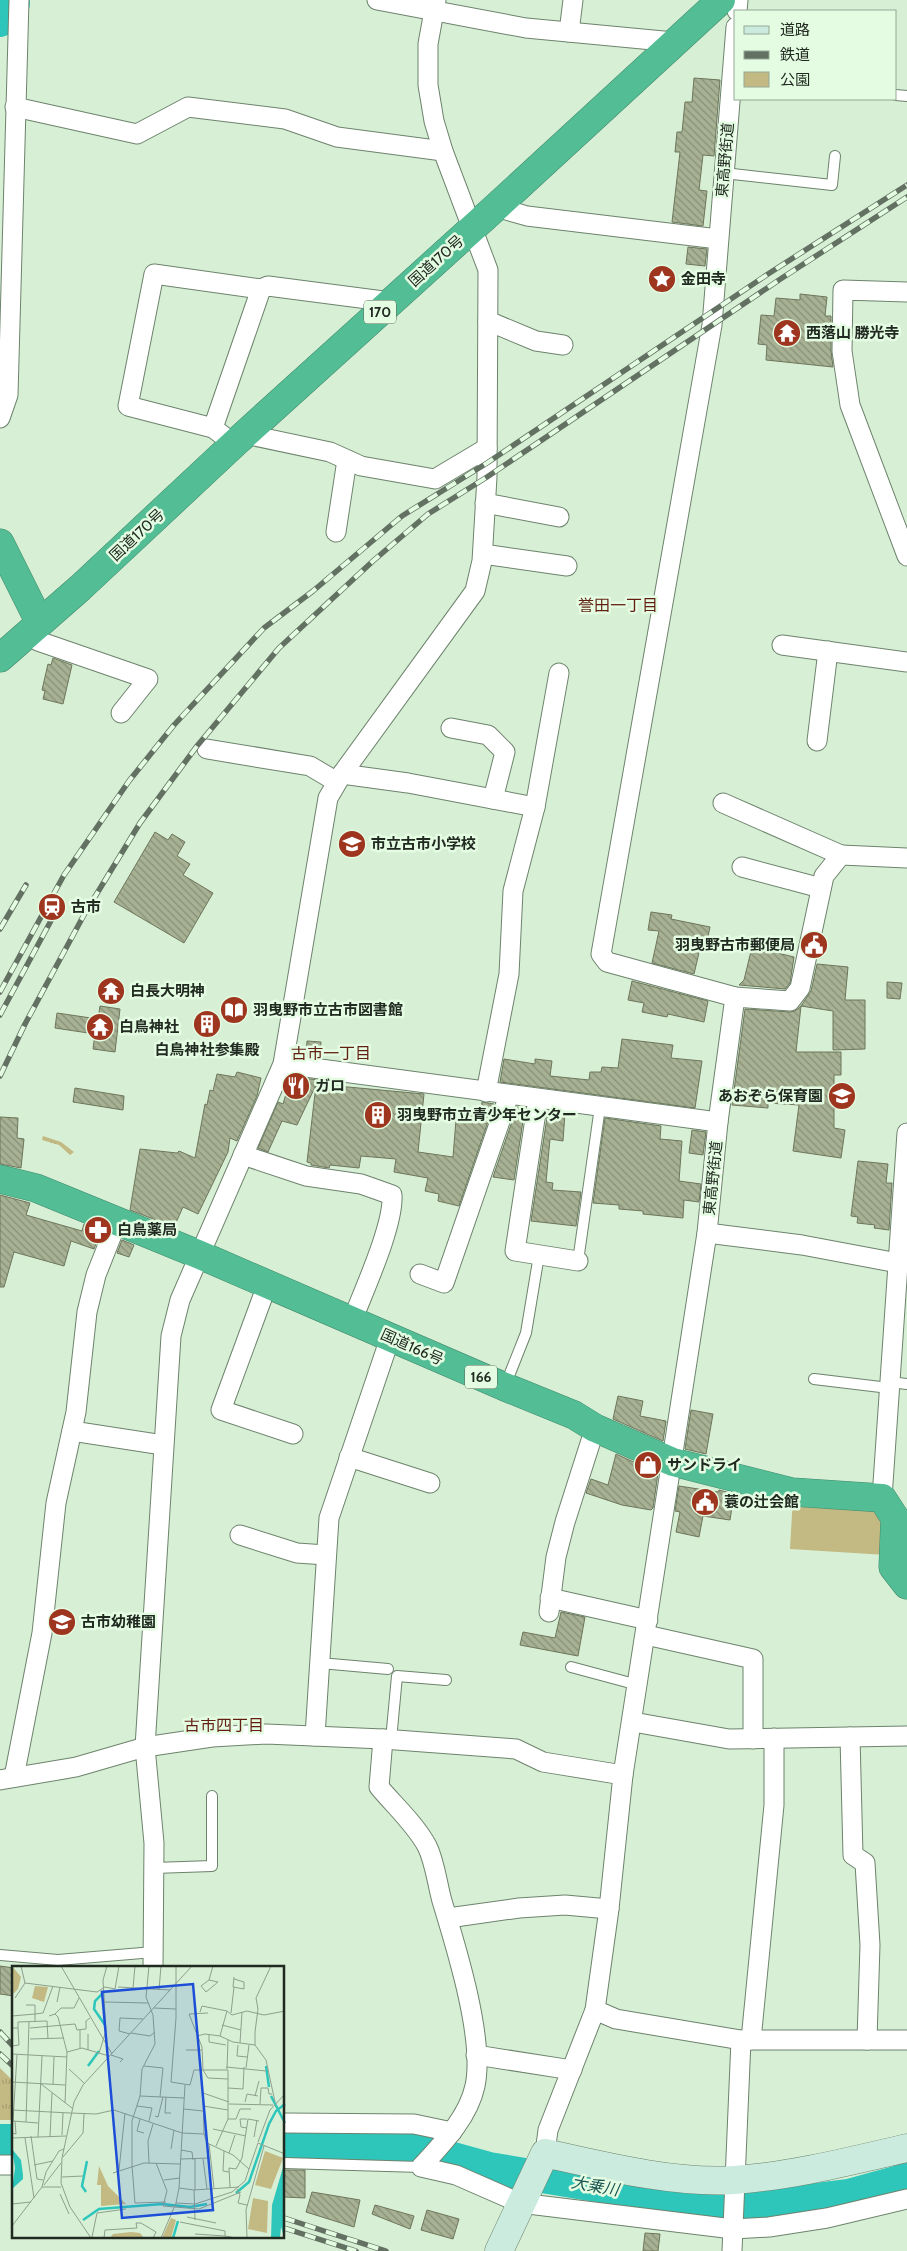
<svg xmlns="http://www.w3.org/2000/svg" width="907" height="2251" font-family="Cabin,'Noto Sans JP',sans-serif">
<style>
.grass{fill:url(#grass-tufts)}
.park{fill:#c3b982}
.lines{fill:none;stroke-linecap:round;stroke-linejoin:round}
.river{stroke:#2ec6bb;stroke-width:32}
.building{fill:url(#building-back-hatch);stroke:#6e765b}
.lane-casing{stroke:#6d836c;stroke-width:12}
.street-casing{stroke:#6d836c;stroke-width:21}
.secondary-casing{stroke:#6d836c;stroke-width:29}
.highway-casing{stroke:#428a6c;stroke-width:29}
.lane{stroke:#fff;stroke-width:10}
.street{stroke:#fff;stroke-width:19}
.secondary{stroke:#cbebdf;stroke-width:28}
.highway{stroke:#53bd95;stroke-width:28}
.rail-casing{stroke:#637162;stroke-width:5.5}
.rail{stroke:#e4fce2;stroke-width:4;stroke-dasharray:11;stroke-linecap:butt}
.labels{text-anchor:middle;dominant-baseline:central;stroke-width:5;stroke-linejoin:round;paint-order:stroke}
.shield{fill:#e4fce2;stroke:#5c695b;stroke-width:1}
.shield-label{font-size:14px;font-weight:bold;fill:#212a21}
.street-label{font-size:15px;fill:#212a21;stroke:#e4fce2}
.poi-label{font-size:15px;font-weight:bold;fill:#212a21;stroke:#e4fce2;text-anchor:start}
.neighbourhood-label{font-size:16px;fill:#621f11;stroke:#e4fce2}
.water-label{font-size:16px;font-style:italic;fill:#1b5651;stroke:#e4fce2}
.inset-river{fill:none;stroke:#2ec6bb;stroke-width:2.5}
.inset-road{fill:none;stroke:#8ea08d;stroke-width:1}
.view{fill:#1d4ed8;fill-opacity:0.15;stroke:#1d4ed8;stroke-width:2.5}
.inset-edge{fill:none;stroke:#212a21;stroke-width:2.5}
</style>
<defs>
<pattern id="grass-tufts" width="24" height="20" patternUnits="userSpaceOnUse" patternTransform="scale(1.25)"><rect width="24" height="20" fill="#c3b982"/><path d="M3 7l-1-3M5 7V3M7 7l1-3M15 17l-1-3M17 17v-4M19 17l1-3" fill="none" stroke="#a79f70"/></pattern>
<pattern id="building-back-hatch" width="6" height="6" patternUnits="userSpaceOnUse" patternTransform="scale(1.25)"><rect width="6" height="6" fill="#a7b193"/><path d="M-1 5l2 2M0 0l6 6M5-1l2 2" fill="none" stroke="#889078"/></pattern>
</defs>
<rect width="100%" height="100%" fill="#d7efd5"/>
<!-- grass -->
<g class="grass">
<path d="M43,1136L61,1142L74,1152L70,1155L59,1145L42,1140Z"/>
<path d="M0,2068L14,2082V2120H0Z"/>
</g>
<!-- park -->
<path class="park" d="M793,1497L877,1505L886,1517V1555L790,1549Z"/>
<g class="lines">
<!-- river -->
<g class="river">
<path d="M0,21L14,3"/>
<path d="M0,324L2,376"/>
<path d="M0,2140H14"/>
<path d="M284,2144L409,2146L489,2168L686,2201L759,2206L849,2195L907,2179"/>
</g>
</g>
<!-- building -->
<g class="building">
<path d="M694,78L720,80L714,156L703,155L699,190L707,191L703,226L672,222L680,152H675L677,132H682L685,102H692Z"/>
<path d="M688,247L707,249L705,266L686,264Z"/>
<path d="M800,294L827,297L825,316H831V351L833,367L766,360L767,345L758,344L761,315L774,316L776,298L800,300Z"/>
<path d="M53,658L72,665L63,704L43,699L45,691L42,690L48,664L51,665Z"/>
<path d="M155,832L168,840L172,834L185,842L177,856L190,864L183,875L213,893L184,943L114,902Z"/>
<path d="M651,912L672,915L671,919L710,927L707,941L702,940L694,974L652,963L659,931L648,930Z"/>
<path d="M752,947L794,957L790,983L785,989L739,985L744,980Z"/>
<path d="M817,964L848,967L845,1000H865V1049L833,1050V1011L801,1006L811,991Z"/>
<path d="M632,981L708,1001L704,1022L668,1014L667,1017L642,1012L644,1003L628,1000Z"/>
<path d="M887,982L902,983L900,999L887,998Z"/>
<path d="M100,1006L120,1009L115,1052L93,1049L95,1034L55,1028L57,1013L98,1019Z"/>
<path d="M801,1006L796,1052H841V1075H834V1128L845,1130L841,1158L793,1151L799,1105L768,1103V1108L732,1105L745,1009L790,1012L795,1011Z"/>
<path d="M622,1039L673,1045L671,1058L702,1061L695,1108L500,1082L504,1059L535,1064V1059L552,1061L550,1076L589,1080L590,1072H601L602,1067L618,1068Z"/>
<path d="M307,1041L321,1042L320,1058L306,1056Z"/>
<path d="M237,1072L261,1078L257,1096L237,1141L230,1138L228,1152L198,1214L183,1207L174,1227L130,1210L140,1149L177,1153L179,1151L195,1158L205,1104L207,1105L210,1090L213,1091L217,1074L235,1077Z"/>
<path d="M291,1077L303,1081V1078L318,1080L317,1083L337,1086L424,1094L418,1152L453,1157L456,1120L459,1121L460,1113L480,1115L482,1102L494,1104L459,1206L438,1201L439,1194L425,1191L428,1178L394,1172L396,1159L361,1156L359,1168L330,1165L329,1168L311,1165V1163L307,1162L316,1085L297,1125L282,1121L268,1152L258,1148L278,1102L283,1104Z"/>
<path d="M75,1088L124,1096L123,1110L73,1102Z"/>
<path d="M517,1107L525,1108L514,1180L493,1177Z"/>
<path d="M548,1111L565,1113L563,1141L550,1139L546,1182L553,1183L552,1190L581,1192L576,1226L531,1221Z"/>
<path d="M0,1117L18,1118L17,1138L24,1139L21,1168L0,1164Z"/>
<path d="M605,1118L661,1126L660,1139L682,1141L679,1181L701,1184L699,1202L684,1200L683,1218L643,1214V1211L619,1209V1205L593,1203Z"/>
<path d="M692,1130L706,1132L703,1155L689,1153Z"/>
<path d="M858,1161L888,1164L886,1183H892L889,1230L874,1228L875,1225L857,1223L858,1217L851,1216Z"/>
<path d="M0,1195L30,1203L26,1215L82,1231L84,1224L101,1231L94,1249L71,1241L64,1266L14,1252L4,1287H0Z"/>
<path d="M122,1240L134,1245L129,1257L117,1253Z"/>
<path d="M618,1396L643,1401L640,1416L666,1421L663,1441L613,1419Z"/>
<path d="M691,1410L713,1414L706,1454L685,1449Z"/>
<path d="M616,1454L658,1473L653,1508L651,1510L622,1505L586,1493L591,1479L608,1485Z"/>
<path d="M679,1486L718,1492L719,1490L734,1494L730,1520L703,1516L699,1537L676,1532L680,1512L675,1511Z"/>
<path d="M561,1612L585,1617L578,1656L520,1645L523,1632L555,1638Z"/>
<path d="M0,1966L14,1968V1996L0,1994Z"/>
<path d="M284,2170H305V2198L284,2197Z"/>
<path d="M312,2192L360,2200L354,2227L306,2212Z"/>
<path d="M375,2205L414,2216L410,2229L372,2214Z"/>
<path d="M427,2210L459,2219L453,2239L421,2230Z"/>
<path d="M645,2233L660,2234L658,2251H643Z"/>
</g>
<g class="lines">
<defs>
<g id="lane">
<path d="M896,95L907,96"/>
<path d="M724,173L832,185L835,156"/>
<path d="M578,1261L600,1107"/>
<path d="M814,1379L889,1388"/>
<path d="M890,1382L907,1384"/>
<path d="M505,1386L526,1333L539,1255"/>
<path d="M320,1663L388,1669"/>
<path d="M571,1667L638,1685"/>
<path d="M391,1740L397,1676L446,1680"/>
<path d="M154,1868L212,1866V1796"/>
<path d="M0,1955L58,1960L154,1952"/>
<path d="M284,2163L421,2167"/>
</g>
<g id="street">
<path d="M377,0L526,28L674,42"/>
<path d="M737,11L738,0"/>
<path d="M736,27L712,325L601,954L607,962L735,997L790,1001L800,988L824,876L841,855L907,858"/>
<path d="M569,32L573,0"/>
<path d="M15,107L137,134L188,107L285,119L337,137L443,151"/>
<path d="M496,207L527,216L718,239"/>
<path d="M907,292L843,290L842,351L850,405L907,556"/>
<path d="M488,321L536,341L563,345"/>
<path d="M0,418L8,395L19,0"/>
<path d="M213,428L261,289"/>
<path d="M245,434L330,452L361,466L435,479L487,448"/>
<path d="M234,444L213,428L128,406L154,274L261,289L268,286L391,302"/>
<path d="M485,503L559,517"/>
<path d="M336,532L347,460"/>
<path d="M483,554L567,566"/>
<path d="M30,631L38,641L148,679L121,713"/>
<path d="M782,645L907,662"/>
<path d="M451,728L488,735L505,752L493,799"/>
<path d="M817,741L828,651"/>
<path d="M207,749L310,766L337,782"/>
<path d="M342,774L408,783L535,807L513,891L509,974L486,1092"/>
<path d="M723,803L841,855"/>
<path d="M535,807L559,673"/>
<path d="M742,867L821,888"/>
<path d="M283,1064L718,1122"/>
<path d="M538,1099L515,1251L578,1261"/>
<path d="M243,1155L306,1176L361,1184L392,1195C394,1225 364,1290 352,1321"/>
<path d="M707,1233L802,1245L898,1263"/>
<path d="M420,1274L444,1283L509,1095"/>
<path d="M267,1285L221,1410L293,1434"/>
<path d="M72,1431L163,1445"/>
<path d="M349,1457L430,1483"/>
<path d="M882,1498L907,1133"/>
<path d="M240,1535L297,1553L326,1555"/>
<path d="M550,1598L648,1620"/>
<path d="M549,1612L556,1557L565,1522L595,1428"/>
<path d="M646,1635L753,1659V1739"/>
<path d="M633,1722L729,1739L907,1736"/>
<path d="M315,1736L329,1518L390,1338"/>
<path d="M850,1737L853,1855L865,1863L870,1945L867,2040"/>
<path d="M383,1739L379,1787C395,1806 415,1824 427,1846C435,1862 437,1883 442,1901C456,1947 485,2039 475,2086C468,2118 442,2144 421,2167L456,2175L520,2203L733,2229L769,2227L827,2218L907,2199"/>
<path d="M14,1777L42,1633L56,1503L76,1412L87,1312L96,1275L117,1222"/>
<path d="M0,1780L76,1767L145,1747L212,1737L266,1734L383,1739L516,1749L543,1762L623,1775"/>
<path d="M448,1918L519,1908L565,1905L609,1909"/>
<path d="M153,1967L154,1843L145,1747L171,1336L180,1300L283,1064L328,798L342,774L475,591L482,561L487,477L488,270L443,151L434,121L428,85V44L436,0"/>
<path d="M595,2010L616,2019L741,2040"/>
<path d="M751,2040L774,1805V1738"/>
<path d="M476,2055L572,2070"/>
<path d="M284,2123L414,2124L452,2132"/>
<path d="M545,2153L548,2130L595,2010L609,1909L623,1775L707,1233L718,1122L735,997"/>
<path d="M0,2165H14"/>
<path d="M732,2251L741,2040H907"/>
</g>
<path id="secondary" d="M499,2251L545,2153C603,2166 675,2184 734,2180C792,2176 851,2161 907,2148"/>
<g id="highway">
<path d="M0,543L40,623"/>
<path d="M0,658L80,588L234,444L496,207L721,0"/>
<path d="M0,1179L36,1188L200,1255L505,1387L574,1415L595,1428L673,1462L792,1492L882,1498L895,1518L893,1567L907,1585"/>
</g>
</defs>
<!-- lane casing -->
<use href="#lane" class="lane-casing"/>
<!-- street casing -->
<use href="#street" class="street-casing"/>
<!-- secondary casing -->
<use href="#secondary" class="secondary-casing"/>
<!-- highway casing -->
<use href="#highway" class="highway-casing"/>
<!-- lane -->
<use href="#lane" class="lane"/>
<!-- street -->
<use href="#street" class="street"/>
<!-- secondary -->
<use href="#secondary" class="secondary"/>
<!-- highway -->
<use href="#highway" class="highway"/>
<defs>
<g id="rail">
<path d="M0,929L26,885"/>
<path d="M0,992L64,875L129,781L174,725L264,628L313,591L402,516L487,463L768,274L907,185"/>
<path d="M0,1015L60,904"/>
<path d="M0,1076L25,1024L85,913L140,823L197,746L279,648L373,561L428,514L487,477L782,278L907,197"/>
<path d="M0,2032L14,2047"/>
<path d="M0,2054L14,2067"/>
<path d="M284,2218L386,2251"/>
<path d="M284,2228L356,2251"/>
</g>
</defs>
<!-- rail casing -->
<use href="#rail" class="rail-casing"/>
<!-- rail -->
<use href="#rail" class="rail"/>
</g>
<!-- icons -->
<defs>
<symbol id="sight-disc" viewBox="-11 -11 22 22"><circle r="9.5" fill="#9e351e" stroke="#e4fce2"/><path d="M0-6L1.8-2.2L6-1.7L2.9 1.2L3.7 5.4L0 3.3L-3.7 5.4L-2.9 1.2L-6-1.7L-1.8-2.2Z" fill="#fff"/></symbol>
<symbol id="temple-disc" viewBox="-11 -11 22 22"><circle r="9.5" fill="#9e351e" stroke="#e4fce2"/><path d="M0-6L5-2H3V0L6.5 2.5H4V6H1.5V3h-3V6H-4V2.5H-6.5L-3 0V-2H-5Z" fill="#fff"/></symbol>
<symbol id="school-disc" viewBox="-11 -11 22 22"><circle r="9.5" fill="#9e351e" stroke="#e4fce2"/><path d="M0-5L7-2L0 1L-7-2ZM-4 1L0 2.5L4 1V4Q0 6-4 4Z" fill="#fff"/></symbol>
<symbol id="station-disc" viewBox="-11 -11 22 22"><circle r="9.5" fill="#9e351e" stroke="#e4fce2"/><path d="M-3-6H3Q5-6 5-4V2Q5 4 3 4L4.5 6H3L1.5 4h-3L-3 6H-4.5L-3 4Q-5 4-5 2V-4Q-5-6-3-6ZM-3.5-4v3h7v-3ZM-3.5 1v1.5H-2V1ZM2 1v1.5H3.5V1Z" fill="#fff"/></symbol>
<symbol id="civic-disc" viewBox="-11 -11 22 22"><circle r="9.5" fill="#9e351e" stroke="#e4fce2"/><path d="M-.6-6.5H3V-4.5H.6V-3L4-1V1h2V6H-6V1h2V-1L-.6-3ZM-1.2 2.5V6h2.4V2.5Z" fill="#fff"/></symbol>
<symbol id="library-disc" viewBox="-11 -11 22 22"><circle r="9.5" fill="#9e351e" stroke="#e4fce2"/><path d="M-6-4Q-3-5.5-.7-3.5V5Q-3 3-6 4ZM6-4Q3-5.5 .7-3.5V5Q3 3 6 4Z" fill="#fff"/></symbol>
<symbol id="building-disc" viewBox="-11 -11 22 22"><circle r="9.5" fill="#9e351e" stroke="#e4fce2"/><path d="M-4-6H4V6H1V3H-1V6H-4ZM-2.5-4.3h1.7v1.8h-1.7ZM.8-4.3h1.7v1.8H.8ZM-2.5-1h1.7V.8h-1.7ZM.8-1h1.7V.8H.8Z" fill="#fff"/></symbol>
<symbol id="restaurant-disc" viewBox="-11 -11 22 22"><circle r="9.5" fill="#9e351e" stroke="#e4fce2"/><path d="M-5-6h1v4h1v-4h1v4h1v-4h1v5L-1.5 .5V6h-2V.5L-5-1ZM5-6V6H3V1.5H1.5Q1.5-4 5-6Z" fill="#fff"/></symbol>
<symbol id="pharmacy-disc" viewBox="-11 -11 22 22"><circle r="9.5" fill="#9e351e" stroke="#e4fce2"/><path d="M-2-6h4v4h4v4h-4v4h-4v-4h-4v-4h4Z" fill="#fff"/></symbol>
<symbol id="shop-disc" viewBox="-11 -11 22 22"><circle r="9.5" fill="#9e351e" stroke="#e4fce2"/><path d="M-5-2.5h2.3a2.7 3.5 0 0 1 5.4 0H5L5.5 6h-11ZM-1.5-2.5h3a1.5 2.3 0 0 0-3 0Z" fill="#fff"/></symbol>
</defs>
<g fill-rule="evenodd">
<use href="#sight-disc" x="646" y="263" width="32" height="32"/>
<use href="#temple-disc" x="771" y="317" width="32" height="32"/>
<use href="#school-disc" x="336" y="828" width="32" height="32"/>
<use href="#station-disc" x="36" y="891" width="32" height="32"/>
<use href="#civic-disc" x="798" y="929" width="32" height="32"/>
<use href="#temple-disc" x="95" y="975" width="32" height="32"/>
<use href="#library-disc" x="218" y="994" width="32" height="32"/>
<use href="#building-disc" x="191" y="1008" width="32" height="32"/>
<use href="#temple-disc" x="84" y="1011" width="32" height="32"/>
<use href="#restaurant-disc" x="280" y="1070" width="32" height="32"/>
<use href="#school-disc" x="826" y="1080" width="32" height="32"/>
<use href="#building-disc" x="362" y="1099" width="32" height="32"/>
<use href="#pharmacy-disc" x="82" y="1214" width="32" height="32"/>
<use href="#shop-disc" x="632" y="1449" width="32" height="32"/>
<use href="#civic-disc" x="689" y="1486" width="32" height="32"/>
<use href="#school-disc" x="46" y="1606" width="32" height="32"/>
</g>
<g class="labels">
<!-- shield labels -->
<g class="shield">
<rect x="364" y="300.5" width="32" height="23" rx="4"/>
<rect x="465" y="1365.5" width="32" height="23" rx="4"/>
</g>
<g class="shield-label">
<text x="380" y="312">170</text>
<text x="481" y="1377">166</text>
</g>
<!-- street labels -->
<g class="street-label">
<text transform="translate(725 160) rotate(-85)">東高野街道</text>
<text transform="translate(436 261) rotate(-42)">国道170号</text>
<text transform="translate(137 535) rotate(-43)">国道170号</text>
<text transform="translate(713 1178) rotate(-84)">東高野街道</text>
<text transform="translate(412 1347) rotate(24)">国道166号</text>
</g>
<!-- poi labels -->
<g class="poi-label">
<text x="681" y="279">金田寺</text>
<text x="806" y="333">西落山 勝光寺</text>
<text x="371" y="844">市立古市小学校</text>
<text x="71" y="907">古市</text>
<text x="795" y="945" text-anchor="end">羽曳野古市郵便局</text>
<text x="130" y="991">白長大明神</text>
<text x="253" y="1010">羽曳野市立古市図書館</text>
<text x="119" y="1027">白鳥神社</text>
<text x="207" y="1050" text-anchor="middle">白鳥神社参集殿</text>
<text x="315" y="1086">ガロ</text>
<text x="823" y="1096" text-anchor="end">あおぞら保育園</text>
<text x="397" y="1115">羽曳野市立青少年センター</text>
<text x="117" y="1230">白鳥薬局</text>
<text x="667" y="1465">サンドライ</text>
<text x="724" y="1502">蓑の辻会館</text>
<text x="81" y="1622">古市幼稚園</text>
</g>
<!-- neighbourhood labels -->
<g class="neighbourhood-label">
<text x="618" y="605">誉田一丁目</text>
<text x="331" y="1053">古市一丁目</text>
<text x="224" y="1725">古市四丁目</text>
</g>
<!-- water labels -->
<g class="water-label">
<text transform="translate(595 2186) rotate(10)">大乗川</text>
</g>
</g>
<!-- overview -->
<g transform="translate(12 1966)">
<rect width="272" height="272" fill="#d7efd5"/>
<path d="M87,200L96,220L114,238L89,240V219H85Z" fill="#c3b982"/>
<path d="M0,0L9,11L6,23L0,29ZM23,20L36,21L32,36L20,32ZM159,252L164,254L159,272H150ZM119,266L128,267L132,272H98L101,268Z" fill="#c3b982"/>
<path d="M253,185L271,192L259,223L243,219ZM241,232L256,235L255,267L236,263Z" fill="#c3b982"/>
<path d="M0,183L9,194L11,209V213L0,223L3,202ZM272,198V271L269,261L268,272H259L260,239Z" fill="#2ec6bb"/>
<path class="inset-river" d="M92,26L83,35L82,43L93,59M76,100L87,85M254,100L257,121M259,130L273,157M74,226L70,220L75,195M224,227L237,216L257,158L264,145L273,138M71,254L87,243L150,238L178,241L195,238M161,272L166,255"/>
<path class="inset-road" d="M9,0L13,17M49,0L100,88M137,0L134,31L141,49L143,78L130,103L128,130L120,155V200L123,237L154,236M164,0V52L159,116L178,119L182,104H216V153L204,180M259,0L244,32L246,43L243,66V79L254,94L263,136M222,13L232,16V23L221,21L222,11M197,14L206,16L194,26L189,20L197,14L201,0M106,21L158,24M121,22L123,0M147,24L149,0M3,32L13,17L85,26L93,21L103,23L107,0M45,36L48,21M93,36L136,37M14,39H23V48L31,47L41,20M142,42L164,43M188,46L190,40L215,45M219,47L222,21M43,48L49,42H62L67,32M0,50L23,48V56M37,50L43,48L46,51L55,86L53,137M210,59L229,64M0,62H6V56L35,55L36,73M18,62L63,58L65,64L74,63V55L78,52M119,67L138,70L143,66M118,68L107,65L108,52L131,53M197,68V76L214,79M185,70L193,68L208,70L215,45L220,49L235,45L252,49L273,45M208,70L221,76L243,79M18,73L52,72M228,77L230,46M226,79L225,90L235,91M0,80L7,79L6,62M68,82V63M76,84V68M174,84H190M55,86L70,82L97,90M87,87L94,65L91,14L95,0M0,88L55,91M99,89L111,93L108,96M132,100L151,102L148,131M214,101L254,105M234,102L237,79M57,103L72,117M215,103L216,74M191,104L190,81L177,48L196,47M191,104L196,112L216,113M0,116L53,119M29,118L60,142M41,118L42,91M216,122L231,123L232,101M128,130L172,132M243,130L247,115M154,131L153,147H159M233,136L235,128L246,130M217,138L261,139M248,138L249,122H256L257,128H260M125,140L140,142L137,155M191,140L216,144M172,143L191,145M0,144L58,147M58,147L84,148L102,144L170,167L192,168L195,177L221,189L237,203L246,177L273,188M143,150L146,151L151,131M128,153L125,165L132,167M216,153H224L228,143H239M1,155L5,89M1,155L26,157M14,156L17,56M235,162L229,161L228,153H235M201,163L234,170M0,167L4,168L3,155M192,168L191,127L217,136M50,169L51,147M19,170L25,213L31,214M26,171L30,90M38,171L40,127M242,171L245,154M0,172L54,170M13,172L22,232M246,176L258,144L273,128M197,178L202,222M159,183L162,164M169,184L180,186L181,194M212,185L211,205L217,206M217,187L223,169M51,191L71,167L72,148M169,193L197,192M183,193V224M191,193L195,223M137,197L136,175L141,158M144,197L155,225L151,240L187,243L229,226M22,199L41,195M107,204L113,147M101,207L132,197L168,198M50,211L71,210M152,214L168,212M32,219L49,197M30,221L34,206L47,185L52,183M218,221L217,202L224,203L230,192L236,153L247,155M167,222L182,224M225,223L228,229L226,237L235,239M48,228L57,248M164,237L167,222L173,119M0,238L19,236M175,251L204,257M183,254L182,224L227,221M168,256L213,265V270L224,272M0,260L30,221H49M183,268L213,270M80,271L85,247L114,243M79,272L58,241L49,217L50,192L62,136L71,119L180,0M92,272L93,264L125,262L124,257H129L144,266L141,272M149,272L164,237L183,238L220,226L233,215L237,203M235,272L234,244L252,180"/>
<path class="view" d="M181,18L201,244L110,252L90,26Z"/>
<rect width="272" height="272" class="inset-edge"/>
</g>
<!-- legend -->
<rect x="734" y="10" width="162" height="90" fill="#e4fce2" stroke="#96a895"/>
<rect x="744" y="26" width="25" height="8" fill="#cbebdf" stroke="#96a895"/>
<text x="780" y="35" font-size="15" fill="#212a21">道路</text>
<rect x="744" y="51" width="25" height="8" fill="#637162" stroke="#96a895"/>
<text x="780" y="60" font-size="15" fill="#212a21">鉄道</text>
<rect x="744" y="72" width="25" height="15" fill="#c3b982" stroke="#96a895"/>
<text x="780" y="85" font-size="15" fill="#212a21">公園</text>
</svg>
